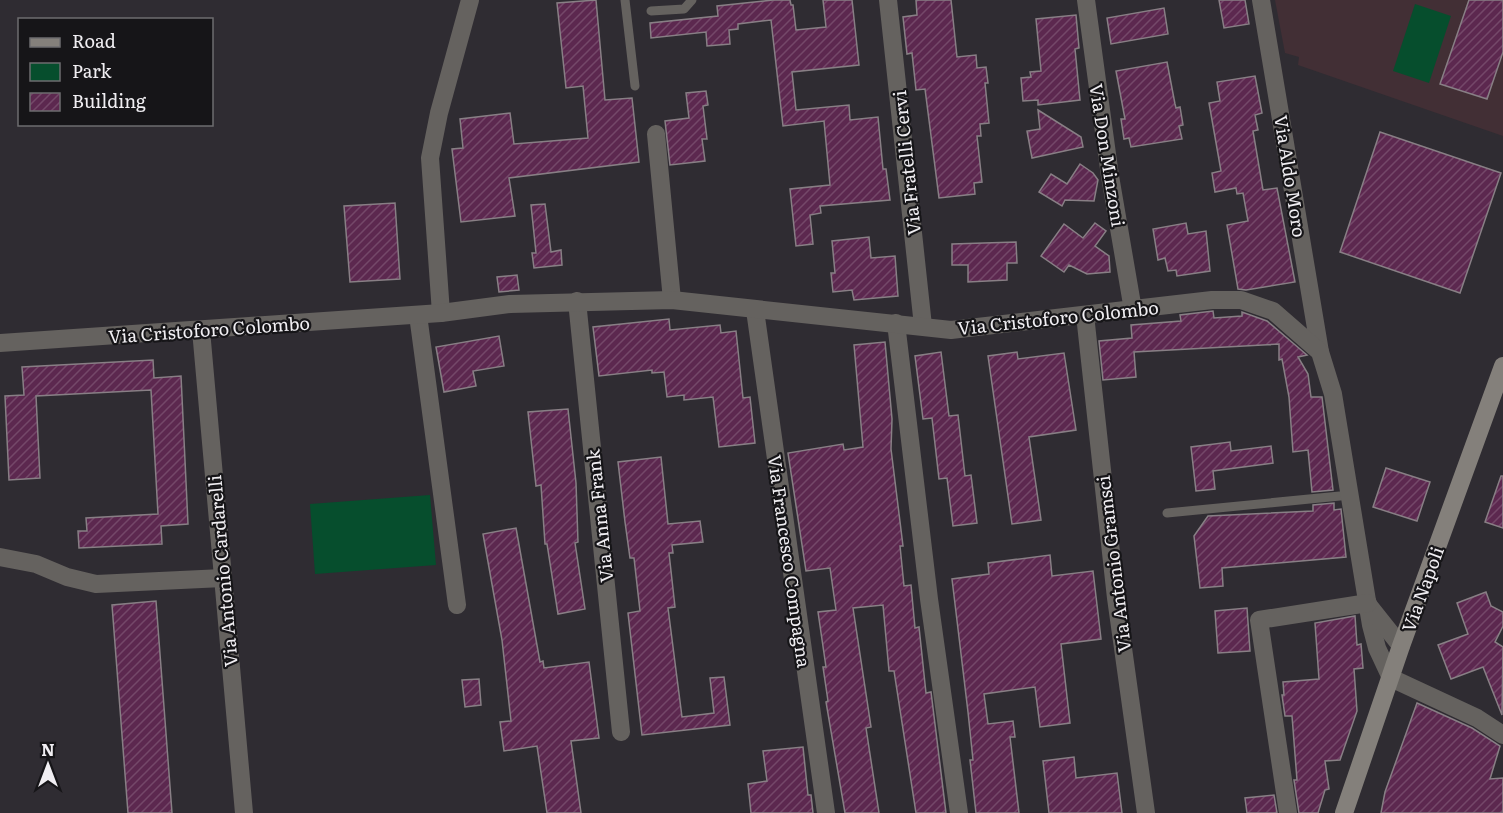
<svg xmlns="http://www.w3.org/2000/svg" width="1503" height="813" font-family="Literata,serif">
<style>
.education{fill:#422f35}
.green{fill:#064e2d}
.building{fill:url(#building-hatch);stroke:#887f85;stroke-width:1.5}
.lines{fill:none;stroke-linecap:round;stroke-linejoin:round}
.lane{stroke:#65625f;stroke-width:9}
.street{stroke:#65625f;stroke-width:18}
.secondary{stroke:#84807b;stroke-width:18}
.labels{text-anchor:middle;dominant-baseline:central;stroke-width:4.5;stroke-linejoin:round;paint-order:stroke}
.street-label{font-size:18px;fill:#f0eef2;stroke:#161518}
</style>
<defs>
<pattern id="building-hatch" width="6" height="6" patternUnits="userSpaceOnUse" patternTransform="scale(1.5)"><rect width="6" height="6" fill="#5c284f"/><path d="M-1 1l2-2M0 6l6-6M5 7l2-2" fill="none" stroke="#744869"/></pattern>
</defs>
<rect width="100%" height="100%" fill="#2f2c32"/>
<!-- education -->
<path class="education" d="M1275,0H1503V136L1298,65L1299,57L1285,53Z"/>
<!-- green -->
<g class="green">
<path d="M1415,4L1451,16L1429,83L1393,71Z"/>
<path d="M430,495L436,565L315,574L310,504Z"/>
</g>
<!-- building -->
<g class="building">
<path d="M596,0L605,100L632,98L639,162L509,178L515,216L461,222L452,149L463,148L460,119L510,113L514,144L588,138L583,86L566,88L557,3Z"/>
<path d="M773,0H790L791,5H793L796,30L826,27L823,0H852L859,65L792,72L796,110L849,105L850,120L878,117L883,169H886L890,200L820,206L821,213L810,215L813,244L796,246L790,189L830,185L824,121L783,126L771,20L738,24V29L729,30L730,44L707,46L706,32L651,38L650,23L718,16L717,6Z"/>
<path d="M916,0H951L957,57L976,55L977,68L986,67L988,83H985L989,123L980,124L981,136H977L982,182L974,183L975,194L939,198L925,89L916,90L912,53L907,54L903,17L917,15Z"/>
<path d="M1219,0H1245L1249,24L1224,28Z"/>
<path d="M1469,0H1503V52L1487,99L1440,84Z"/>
<path d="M1164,8L1168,34L1111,44L1107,18Z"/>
<path d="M1076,15L1079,48L1075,49L1080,100L1038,105V100L1023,101L1021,78L1031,77L1030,72L1041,71L1036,19Z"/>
<path d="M1167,62L1175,104L1176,108L1180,107L1183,125L1179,126L1182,139L1131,147L1129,138L1124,139L1121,119H1125L1116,71Z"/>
<path d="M1255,76L1262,113L1255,115L1258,130L1253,131L1263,190L1277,188L1295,282L1246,290L1238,289L1227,225L1248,221L1243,193L1237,194L1236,188L1215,192L1212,173L1221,171L1209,103L1220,101L1217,82Z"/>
<path d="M706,91L708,105L703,106L707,139H702L705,161L670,165L665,121L689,118L686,93Z"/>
<path d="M1038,110L1081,137L1083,147L1032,158L1027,131L1040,129Z"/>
<path d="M1380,132L1501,173L1460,293L1340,252Z"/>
<path d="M1080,164L1093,173L1098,180L1094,201L1065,200L1062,206L1039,192L1051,174L1067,184Z"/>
<path d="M395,203L400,279L350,282L344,206Z"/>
<path d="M545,204L551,252L561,250L562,265L534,268L532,253H536L531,205Z"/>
<path d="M1095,223L1106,231L1095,246L1109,256L1110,272L1087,274L1069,265L1064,272L1041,256L1064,224L1083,238Z"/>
<path d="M1186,223L1188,234L1206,231L1210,271L1177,276L1176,270L1168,271L1165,258L1158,260L1153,229Z"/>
<path d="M869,237L871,258L895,256L898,296L854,300L852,290L833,292L831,273H835L832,241Z"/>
<path d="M1016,242L1017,263H1007V280L968,282V265H952V244Z"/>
<path d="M517,275L519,290L499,292L497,277Z"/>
<path d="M1213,311L1214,318L1242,316V312L1267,321L1307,355L1298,357L1308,374L1311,397H1322L1333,490L1312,492L1308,450L1293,452L1289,397L1282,359L1279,360V344L1134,352L1136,377L1103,380L1099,341L1132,338L1131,325L1181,321L1180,315Z"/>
<path d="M669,319L670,330L720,325L721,333L736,331L743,398L750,397L755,443L719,447L713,397L684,400V395L667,397L664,372L652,373V370L599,376L593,327Z"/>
<path d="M499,336L504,366L473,371L476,386L444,392L436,347Z"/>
<path d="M885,342L892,419L891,449L903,546H900L904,586L911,585L915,628L919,627L926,693L931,692L946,813H916L894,671H889L883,605L853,608L871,727L866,728L879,813H845L826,702L828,701L823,667H826L818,612L836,610L830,568L806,571L788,453L843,444L844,450L863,447L854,345Z"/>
<path d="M941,352L949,416L958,415L965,476L971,475L977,523L953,526L947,478L939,479L932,418L923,419L915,356Z"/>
<path d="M1017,352L1018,359L1064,353L1076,430L1029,437L1041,520L1012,524L988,356Z"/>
<path d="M153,360L154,378L181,376L188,524L161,526L162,544L79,548L78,531H87L86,518L158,514L151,390L36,396L40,478L9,480L5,396L24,395L22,367Z"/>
<path d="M568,409L576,483L578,542L575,543L585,609L558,614L547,544H545L541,485L536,486L528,412Z"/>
<path d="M1230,442L1231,451L1271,446L1273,463L1213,471L1215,489L1196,491L1191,447Z"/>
<path d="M661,457L668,524L700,521L703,542L672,545L673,553H669L675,607L668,608L682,717L714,713L710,678L724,677L730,725L642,735L628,613L640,611L634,558H630L625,522L618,462Z"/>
<path d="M1386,468L1430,482L1417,521L1373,507Z"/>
<path d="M1501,476H1503V528L1485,522Z"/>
<path d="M1334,503V510L1341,509L1346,557L1222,568L1223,586L1200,588L1194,536L1208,516L1313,511V505Z"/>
<path d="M516,528L540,662L543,661L544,668L589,662L599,738L571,741L581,813H547L537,746L504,751L500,722L511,721L502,640L483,534Z"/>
<path d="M1050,555L1052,576L1093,571L1101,639L1061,644L1070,723L1040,727L1035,687L984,694L988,724L1013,721L1015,737H1010L1019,813H976L970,760H973L968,712L952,579L989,574L988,563Z"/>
<path d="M1486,592L1491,606L1503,612V626L1495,642L1503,647L1502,715L1483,667L1451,679L1438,645L1468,634L1457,603Z"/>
<path d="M156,601L172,813H128L112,605Z"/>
<path d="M1247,608L1250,651L1218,653L1215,611Z"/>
<path d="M1355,616L1357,645L1361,644L1363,668L1354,669L1357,711L1340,760L1325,761L1329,789L1325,790L1318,813H1299L1294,780H1297L1292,716H1285L1282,695H1284L1283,682L1319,679L1315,623Z"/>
<path d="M479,679L481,705L465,707L462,680Z"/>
<path d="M1417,703L1472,728L1500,746L1490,779L1503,778V813H1381L1385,792Z"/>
<path d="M803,747L808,795H811L813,813H751L748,784L767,781L763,751Z"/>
<path d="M1074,757L1076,778L1117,773L1122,813H1049L1043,761Z"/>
<path d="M1274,795L1277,813H1247L1245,798Z"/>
</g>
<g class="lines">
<!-- lane -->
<g class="lane">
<path d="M625,0L635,86"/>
<path d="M651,11L684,9L692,0"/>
<path d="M1167,513L1350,495"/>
</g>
<!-- street -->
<g class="street">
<path d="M888,0L923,326"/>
<path d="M1086,0L1110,176L1133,310"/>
<path d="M1261,0L1320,352"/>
<path d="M656,134L672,300"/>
<path d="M577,301L621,732"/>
<path d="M755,310L826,813"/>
<path d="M441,313L430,158L439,113L470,0"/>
<path d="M418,315L457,605"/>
<path d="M1085,315L1116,598L1146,813"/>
<path d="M896,323L929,599L959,813"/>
<path d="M201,330L244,813"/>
<path d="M0,343L441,313L510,304L672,300L951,330L1212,300H1241L1273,311L1320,352L1333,394L1371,625L1377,648L1391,678L1477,718L1503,735"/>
<path d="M0,557L36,564L67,577L96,584L223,578"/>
<path d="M1370,607L1401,646"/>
<path d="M1288,813L1259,620L1368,603"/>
</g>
<!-- secondary -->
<path class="secondary" d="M1344,813L1401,646L1503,366"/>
</g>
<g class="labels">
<!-- street labels -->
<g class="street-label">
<text transform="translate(1108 155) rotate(81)">Via Don Minzoni</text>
<text transform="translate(906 163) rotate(-96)">Via Fratelli Cervi</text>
<text transform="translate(1291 176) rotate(81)">Via Aldo Moro</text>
<text transform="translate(1058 317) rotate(-6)">Via Cristoforo Colombo</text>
<text transform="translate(209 329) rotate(-4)">Via Cristoforo Colombo</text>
<text transform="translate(599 516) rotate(-96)">Via Anna Frank</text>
<text transform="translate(790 561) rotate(82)">Via Francesco Compagna</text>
<text transform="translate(1113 564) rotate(-97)">Via Antonio Gramsci</text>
<text transform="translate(222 571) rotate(-95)">Via Antonio Cardarelli</text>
<text transform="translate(1422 589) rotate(-70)">Via Napoli</text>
</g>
</g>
<!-- legend -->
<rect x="18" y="18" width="195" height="108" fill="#161518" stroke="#6d6c6f" stroke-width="1.5"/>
<rect x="30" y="38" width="30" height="9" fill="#84807b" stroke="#6d6c6f" stroke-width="1.5"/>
<text x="72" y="48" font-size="18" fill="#f0eef2">Road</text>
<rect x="30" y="63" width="30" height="18" fill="#064e2d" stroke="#6d6c6f" stroke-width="1.5"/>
<text x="72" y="78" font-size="18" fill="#f0eef2">Park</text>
<rect x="30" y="93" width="30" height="18" fill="url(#building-hatch)" stroke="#6d6c6f" stroke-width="1.5"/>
<text x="72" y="108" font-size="18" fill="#f0eef2">Building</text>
<!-- north arrow -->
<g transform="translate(48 765)" stroke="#161518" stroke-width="4.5" paint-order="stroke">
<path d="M0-4.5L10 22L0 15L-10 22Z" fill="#f0eef2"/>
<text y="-9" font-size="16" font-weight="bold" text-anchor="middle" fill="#f0eef2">N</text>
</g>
</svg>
